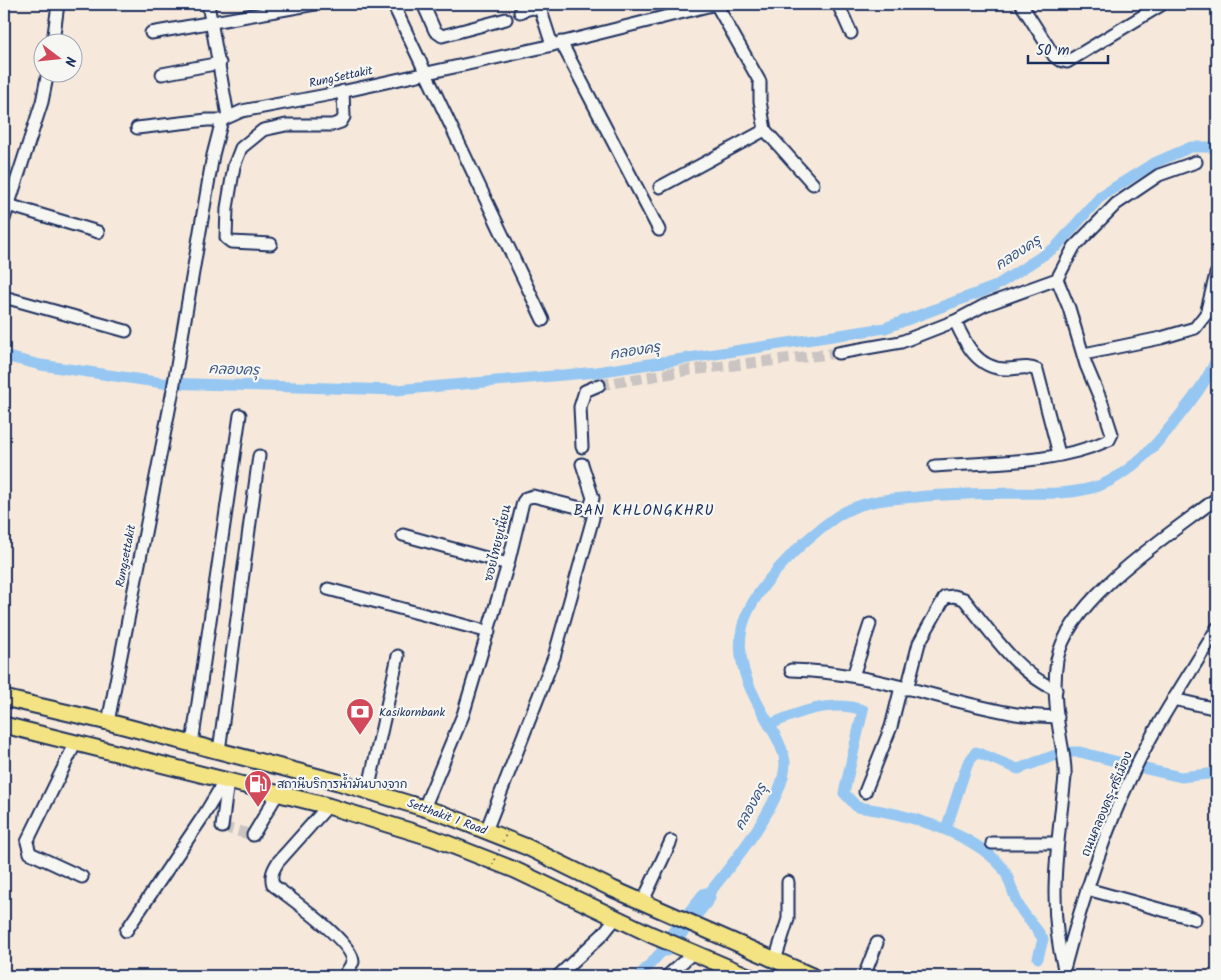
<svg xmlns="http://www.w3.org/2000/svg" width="1221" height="980" font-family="Kalam,'Playpen Sans Thai',sans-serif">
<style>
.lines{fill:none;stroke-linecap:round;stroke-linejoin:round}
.canal{stroke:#96c7f2;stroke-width:11}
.river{stroke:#96c7f2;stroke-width:19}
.minor-tunnel{stroke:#cac4c2;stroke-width:11;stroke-dasharray:11 5.5;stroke-linecap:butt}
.minor-casing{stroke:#1b2f5e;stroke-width:15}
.major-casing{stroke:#1b2f5e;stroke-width:19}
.minor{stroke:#f6f6f2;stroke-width:11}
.major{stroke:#f4e382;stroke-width:15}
.path-bridge{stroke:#1b2f5e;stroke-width:2;stroke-dasharray:1 4;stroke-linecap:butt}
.labels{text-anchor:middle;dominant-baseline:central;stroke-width:4.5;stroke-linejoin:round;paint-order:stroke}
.street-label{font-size:12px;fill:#1b2f5e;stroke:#f6f6f2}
.poi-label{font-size:12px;fill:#1b2f5e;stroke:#f6f6f2;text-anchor:start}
.water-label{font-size:14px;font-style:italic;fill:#3a5583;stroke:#f6f6f2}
.quarter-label{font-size:15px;letter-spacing:1px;fill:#1b2f5e;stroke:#f6f6f2}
</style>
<rect width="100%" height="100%" fill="#f6e9db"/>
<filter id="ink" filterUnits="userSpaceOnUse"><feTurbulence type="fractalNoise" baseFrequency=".02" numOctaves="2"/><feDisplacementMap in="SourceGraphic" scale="10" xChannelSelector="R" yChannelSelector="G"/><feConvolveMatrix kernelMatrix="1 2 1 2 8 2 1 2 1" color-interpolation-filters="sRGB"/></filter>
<g filter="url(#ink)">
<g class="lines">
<!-- canal -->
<g class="canal">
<path d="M4,356L41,365L163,383L396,390L597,372L885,328L994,287L1056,247L1101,196L1154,163L1191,147H1217"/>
<path d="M769,725C798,712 831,699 863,710L844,793L857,807C903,813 971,831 1002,867C1010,877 1012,894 1019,906C1026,918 1036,927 1043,939L1038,958"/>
<path d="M1072,752H1080L1126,764"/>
<path d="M1146,769L1181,777L1217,773"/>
<path d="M946,829L967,765L976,752L1018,769L1061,753"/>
<path d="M706,897C730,867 785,801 785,763C784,744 763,716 755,698C744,677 737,653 742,629C750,590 804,539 836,517C861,500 889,499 917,497C948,494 977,494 1007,493C1037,493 1072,496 1101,485C1130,473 1153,449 1172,425C1189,404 1206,383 1217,358"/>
<path d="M639,976L666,947"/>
</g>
<!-- river -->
<path class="river" d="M666,947L706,897"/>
<!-- minor-tunnel -->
<g class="minor-tunnel">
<path d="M599,385L690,370L838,353"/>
<path d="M222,827L253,835"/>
</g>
<defs>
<g id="minor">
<path d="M208,4L228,116"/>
<path d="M393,4L543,320"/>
<path d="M423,4L435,31L442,36L506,19"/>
<path d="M716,4L760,82V101L765,130L813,184"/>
<path d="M838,4L851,33"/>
<path d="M1021,4L1054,56L1059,60L1067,62L1161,5"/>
<path d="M520,12C528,9 534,6 541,11L552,45"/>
<path d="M151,33L315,4"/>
<path d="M53,42L58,4"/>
<path d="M561,42L659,230"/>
<path d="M162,74L220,63"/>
<path d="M137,128L207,120H222"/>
<path d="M660,187L765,130"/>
<path d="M8,205L98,232"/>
<path d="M4,219L42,102L48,72"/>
<path d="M271,244L231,242L226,238L227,208L234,166L241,148L263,130L286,125H332L341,122L344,117L343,91"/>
<path d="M4,297L126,331"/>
<path d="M955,321C965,343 977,369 1006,369C1018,369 1027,365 1037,370L1059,454"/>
<path d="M838,353L901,342L955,321L985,305L1057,279"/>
<path d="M1084,354L1161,338L1195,328L1206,314L1216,274"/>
<path d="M582,447L580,407L585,391L599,385"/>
<path d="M582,464L593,498L589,510"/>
<path d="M935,466C992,462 1056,464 1109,440L1112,434L1102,403L1086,365L1069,308L1057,279L1074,247L1116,204L1159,175L1196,162"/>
<path d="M403,535L508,564"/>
<path d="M328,589L489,632"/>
<path d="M791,670C868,671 941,701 1016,714C1029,716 1044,716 1058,717"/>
<path d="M853,676L870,624"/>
<path d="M907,689L919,643L945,597L954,596L964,599C991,632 1016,672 1056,690"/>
<path d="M1173,699L1217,709"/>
<path d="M108,722L172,395L213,155L222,120L242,111L332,94L540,48L716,4"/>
<path d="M76,742L27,842L30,853L82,877"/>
<path d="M192,744L240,415"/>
<path d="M219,751L259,456"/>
<path d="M368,791L398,656"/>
<path d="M865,792L891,727L901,687"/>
<path d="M328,806L278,862C273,870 270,876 273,885C289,897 353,942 353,962L344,976"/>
<path d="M424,808L463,715L508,564L523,502L526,498L533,496L589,510L593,513V518L554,657L486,831"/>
<path d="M222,827L228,781"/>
<path d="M253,835L278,793"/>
<path d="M992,843H1057"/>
<path d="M1087,889L1195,919"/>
<path d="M643,901L671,841"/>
<path d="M126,931L204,815L225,780"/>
<path d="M775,960L788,919V882"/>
<path d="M1064,969C1047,905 1058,842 1065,777C1066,763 1062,749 1060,735C1056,712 1053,684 1057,660C1069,598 1168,536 1217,498"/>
<path d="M1064,969C1081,905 1101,840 1130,779C1154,726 1188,678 1217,628"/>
<path d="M558,976L603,934L615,919"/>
<path d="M667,976L693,953"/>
<path d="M864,976L877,943"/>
</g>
<g id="major">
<path d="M4,698L108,722L338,782L443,814L527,847L613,889L812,976"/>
<path d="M4,725L328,806L433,838L515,870L652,935L748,976"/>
</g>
</defs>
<!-- minor casing -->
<use href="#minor" class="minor-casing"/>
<!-- major casing -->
<use href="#major" class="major-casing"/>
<!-- minor -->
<use href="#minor" class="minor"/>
<!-- major -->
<use href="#major" class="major"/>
<!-- path-bridge -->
<path class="path-bridge" d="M491,869L507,832"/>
</g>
</g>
<!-- icons -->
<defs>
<symbol id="bank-pin" viewBox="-11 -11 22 30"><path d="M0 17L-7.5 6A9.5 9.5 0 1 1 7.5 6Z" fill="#d1495b" stroke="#f6f6f2"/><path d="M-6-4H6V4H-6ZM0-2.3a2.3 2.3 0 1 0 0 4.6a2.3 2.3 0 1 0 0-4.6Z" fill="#fff"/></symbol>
<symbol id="fuel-pin" viewBox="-11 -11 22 30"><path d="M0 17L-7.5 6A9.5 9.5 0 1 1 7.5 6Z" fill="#d1495b" stroke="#f6f6f2"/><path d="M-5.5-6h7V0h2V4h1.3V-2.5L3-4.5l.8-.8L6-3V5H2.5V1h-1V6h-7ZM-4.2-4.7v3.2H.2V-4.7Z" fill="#fff"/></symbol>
</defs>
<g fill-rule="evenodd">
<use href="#bank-pin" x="344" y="696" width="32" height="43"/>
<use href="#fuel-pin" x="242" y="768" width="32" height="43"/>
</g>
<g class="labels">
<!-- street labels -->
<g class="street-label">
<text transform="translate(341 77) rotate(-12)">RungSettakit</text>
<text transform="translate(498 543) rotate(-76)">ซอยไทยยูเนี่ยน</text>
<text transform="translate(126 556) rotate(-79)">Rungsettakit</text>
<text transform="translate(1107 804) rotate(-67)">ถนนคลองครุ-ศรีเมือง</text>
<text transform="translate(447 817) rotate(20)">Setthakit 1 Road</text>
</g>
<!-- poi labels -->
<g class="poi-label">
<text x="379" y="712">Kasikornbank</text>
<text x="277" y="784">สถานีบริการน้ำมันบางจาก</text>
</g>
<!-- water labels -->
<g class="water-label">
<text transform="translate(1018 253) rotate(-33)">คลองครุ</text>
<text transform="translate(635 351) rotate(-9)">คลองครุ</text>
<text transform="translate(234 370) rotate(2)">คลองครุ</text>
<text transform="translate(751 807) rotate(-61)">คลองครุ</text>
</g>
<!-- quarter labels -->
<g class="quarter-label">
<text x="644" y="511">BAN KHLONGKHRU</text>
</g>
</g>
<!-- margin -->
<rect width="1221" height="980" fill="none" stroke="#f6f6f2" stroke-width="20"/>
<rect x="10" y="10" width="1201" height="960" fill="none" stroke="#1b2f5e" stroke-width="2" filter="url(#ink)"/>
<!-- north arrow -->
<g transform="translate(58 58) rotate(106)"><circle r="24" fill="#f6f6f2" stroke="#9ea6b7"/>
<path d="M0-4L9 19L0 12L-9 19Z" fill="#d1495b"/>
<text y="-8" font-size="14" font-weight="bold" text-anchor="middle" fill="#1b2f5e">N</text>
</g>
<!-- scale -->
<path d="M1028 55v8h80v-8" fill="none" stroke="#1b2f5e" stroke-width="2.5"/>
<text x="1036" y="55" font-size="15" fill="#1b2f5e" stroke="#f6f6f2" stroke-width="4" paint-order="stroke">50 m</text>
</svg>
